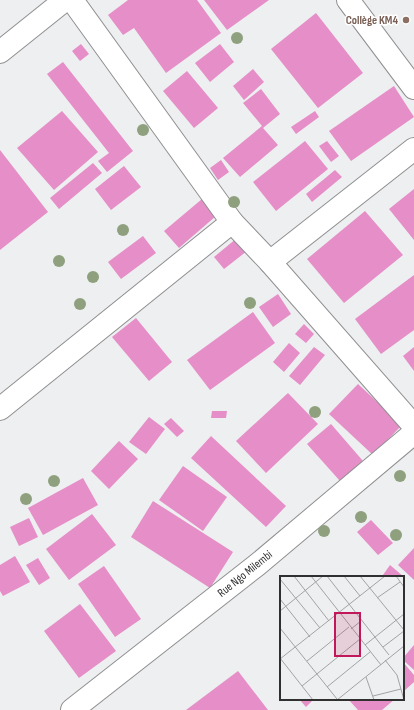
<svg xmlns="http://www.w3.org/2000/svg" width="414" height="710" font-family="'Sofia Sans Condensed',sans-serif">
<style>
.building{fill:#e58ec8}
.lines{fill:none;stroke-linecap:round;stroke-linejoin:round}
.minor-casing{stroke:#909092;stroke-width:24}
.minor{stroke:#fff;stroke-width:22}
.tree{fill:#8fa07f}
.education-dot{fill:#8d6e63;stroke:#fff;stroke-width:1.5}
.labels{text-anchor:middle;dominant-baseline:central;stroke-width:3;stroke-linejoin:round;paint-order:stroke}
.education-label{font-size:12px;font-weight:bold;fill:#785e54;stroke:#fff;text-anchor:end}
.street-label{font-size:12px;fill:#303031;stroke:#fff}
.inset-road{fill:none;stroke:#a2a3a4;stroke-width:1}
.view{fill:#c2185b;fill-opacity:0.15;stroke:#c2185b;stroke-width:2}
.inset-edge{fill:none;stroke:#303031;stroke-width:2}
</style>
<rect width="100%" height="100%" fill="#eeeff0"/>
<!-- building -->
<g class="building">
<path d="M128,0H197L221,33L166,73L134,28L123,35L108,15Z"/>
<path d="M204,0H269L227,30Z"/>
<path d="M316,13L363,73L318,108L271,49Z"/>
<path d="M81,44L89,54L80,61L72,51Z"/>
<path d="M220,44L234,62L210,82L195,63Z"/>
<path d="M63,62L133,151L107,172L98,161L109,153L47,74Z"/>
<path d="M253,69L264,82L244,100L233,86Z"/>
<path d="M187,71L218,108L194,128L163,91Z"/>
<path d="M394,86L414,117L351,161L329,131Z"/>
<path d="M261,89L280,114L263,128L278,145L240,177L223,158L262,126L243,103Z"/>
<path d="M62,111L98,152L54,190L17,148Z"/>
<path d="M315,111L319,117L296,134L291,127Z"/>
<path d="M305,141L328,169L276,211L253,182Z"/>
<path d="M327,141L339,156L331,162L319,146Z"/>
<path d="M0,150L48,212L0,250Z"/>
<path d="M221,160L229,172L218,180L210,168Z"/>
<path d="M93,163L102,173L59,209L50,198Z"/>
<path d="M124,166L141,187L111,210L95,189Z"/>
<path d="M335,170L342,177L312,202L306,194Z"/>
<path d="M414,189V240L389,209Z"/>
<path d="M202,199L216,216L179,248L164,231Z"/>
<path d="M365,211L403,255L344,303L307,259Z"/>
<path d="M143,236L156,253L121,279L108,262Z"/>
<path d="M237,238L247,251L224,269L214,257Z"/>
<path d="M414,275V330L381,354L355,319Z"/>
<path d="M278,294L291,314L273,327L259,307Z"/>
<path d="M253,312L275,343L210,390L187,360Z"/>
<path d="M136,318L172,362L149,381L112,337Z"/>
<path d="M304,324L314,334L306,343L295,334Z"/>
<path d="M289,343L300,353L284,372L273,362Z"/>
<path d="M314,347L325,355L300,385L289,376Z"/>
<path d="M414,347V371L403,356Z"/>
<path d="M358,384L402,425L373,455L329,414Z"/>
<path d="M288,393L318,424L266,473L236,441Z"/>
<path d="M212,411H227L226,418H211Z"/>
<path d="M149,417L165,429L146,454L129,442Z"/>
<path d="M171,418L184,431L177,437L164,424Z"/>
<path d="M331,424L363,461L340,481L307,444Z"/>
<path d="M211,436L286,506L266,527L191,458Z"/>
<path d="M119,441L138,459L109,489L91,471Z"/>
<path d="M183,466L227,497L203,531L159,500Z"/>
<path d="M83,478L98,505L43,535L28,508Z"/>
<path d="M153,501L233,552L210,588L131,537Z"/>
<path d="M92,514L116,545L69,580L46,549Z"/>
<path d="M29,518L38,537L19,546L10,527Z"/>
<path d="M371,520L393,543L378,555L357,532Z"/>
<path d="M414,548V580L398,565Z"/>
<path d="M15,556L30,582L3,596L0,591V565Z"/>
<path d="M38,558L50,578L39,585L26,565Z"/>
<path d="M390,565L404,577H385L383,575Z"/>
<path d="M104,566L141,619L115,637L78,584Z"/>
<path d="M80,604L116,651L79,678L44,631Z"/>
<path d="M414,645V670L403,660V658Z"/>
<path d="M403,662L414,675V682L403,692Z"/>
<path d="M238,671L268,710H186Z"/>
<path d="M299,699H314L306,707Z"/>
<path d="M348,699H395L382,710H358Z"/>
</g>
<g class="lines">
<defs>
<g id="minor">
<path d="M72,0L232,222L270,262L414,426"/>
<path d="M348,0L414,88"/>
<path d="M0,52L65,0"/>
<path d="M270,262L414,149"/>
<path d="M0,409L232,222"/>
<path d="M72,710L257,565L414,433"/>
</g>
</defs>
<!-- minor casing -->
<use href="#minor" class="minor-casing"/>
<!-- minor -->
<use href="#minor" class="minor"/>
</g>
<!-- trees -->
<g class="tree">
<circle cx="237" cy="38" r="6"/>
<circle cx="143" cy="130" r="6"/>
<circle cx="234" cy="202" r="6"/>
<circle cx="123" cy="230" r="6"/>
<circle cx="59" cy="261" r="6"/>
<circle cx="93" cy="277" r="6"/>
<circle cx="250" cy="303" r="6"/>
<circle cx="80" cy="304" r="6"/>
<circle cx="315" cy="412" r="6"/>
<circle cx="400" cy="476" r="6"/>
<circle cx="54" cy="481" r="6"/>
<circle cx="26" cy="499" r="6"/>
<circle cx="361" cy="517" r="6"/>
<circle cx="324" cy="531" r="6"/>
<circle cx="396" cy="535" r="6"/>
</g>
<!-- markers -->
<circle class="education-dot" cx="406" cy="20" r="4"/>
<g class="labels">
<!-- education labels -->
<g class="education-label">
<text x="398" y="20">Collège KM4</text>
</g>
<!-- street labels -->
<g class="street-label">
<text transform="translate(245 574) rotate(-39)">Rue Ngo Milembi</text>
</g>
</g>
<!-- overview -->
<g transform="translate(280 576)">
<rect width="124" height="124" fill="#eeeff0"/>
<path class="inset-road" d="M14,0L49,45M31,0L101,89M47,0L109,79M64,0L80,20M80,0L124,54M116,0L124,11M0,3L40,52M97,22L120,6M0,23L30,61M0,35L43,0M0,52L57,123M71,53L81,45M85,69L124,38M103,71L124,55M0,82L33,124M0,83L105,0M105,84L117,99L124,124M27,85L69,51M86,101L94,124M22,110L80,63M47,111L90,76M93,120L121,113M57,124L124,70"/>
<path class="view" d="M55,37H80V80H55Z"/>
<rect width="124" height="124" class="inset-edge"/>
</g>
</svg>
